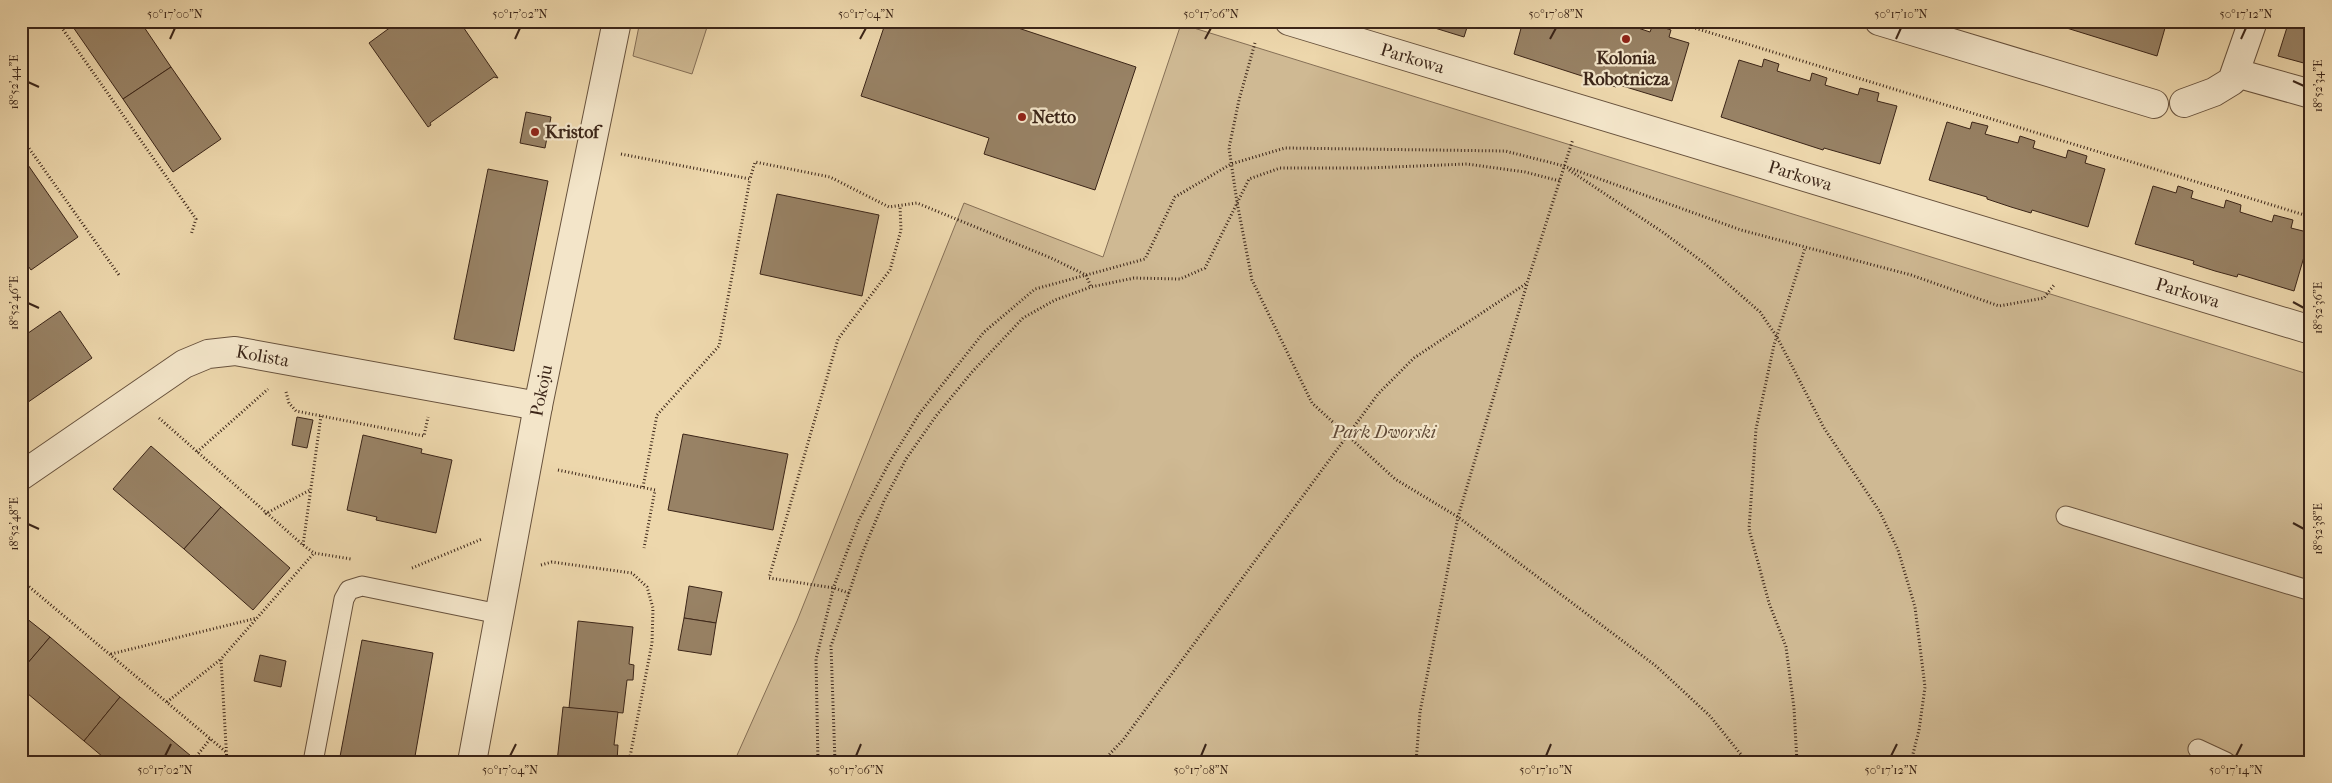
<svg xmlns="http://www.w3.org/2000/svg" width="2332" height="783" font-family="'IM FELL French Canon',serif">
<style>
.green{fill:#cfb993;stroke:#856f56}
.building{fill:#988265;stroke:#3b2518}
.lines{fill:none;stroke-linecap:round;stroke-linejoin:round}
.service-casing{stroke:#68523d;stroke-width:21}
.minor-casing{stroke:#68523d;stroke-width:30}
.path{stroke:#3b2518;stroke-width:3;stroke-dasharray:1 2.5;stroke-linecap:butt}
.service{stroke:#f3e5c9;stroke-width:19}
.minor{stroke:#f3e5c9;stroke-width:28}
.ticks{fill:none;stroke:#3b2518;stroke-width:2}
.poi-dot{fill:#8f2418;stroke:#f3e5c9;stroke-width:2}
.labels{text-anchor:middle;dominant-baseline:central;stroke-width:4.5;stroke-linejoin:round;paint-order:stroke}
.poi-label{font-size:18px;font-weight:bold;fill:#3b2518;stroke:#f3e5c9;text-anchor:start}
.street-label{font-size:18px;fill:#3b2518;stroke:#f3e5c9}
.park-label{font-size:18px;font-style:italic;fill:#604a37;stroke:#f3e5c9}
.neatline{fill:none;stroke:#3b2518;stroke-width:2}
.ticks-label{font-size:12px;text-anchor:middle;fill:#3b2518}
</style>
<rect width="100%" height="100%" fill="#edd7ac"/>
<filter id="stains"><feTurbulence type="fractalNoise" baseFrequency=".004" numOctaves="4"/><feColorMatrix values="0 0 0 0 .2 0 0 0 0 .09 0 0 0 0 .02 0 0 0 .5 -.17"/></filter>
<radialGradient id="worn" r=".72"><stop offset=".6" stop-color="#630" stop-opacity="0"/><stop offset="1" stop-color="#630" stop-opacity=".3"/></radialGradient>
<!-- green -->
<g class="green">
<path d="M640,21H709L692,74L633,56Z"/>
<path d="M1181,24L2311,375V762H734L797,621L964,203L1103,257Z"/>
</g>
<!-- building -->
<g class="building">
<path d="M81,21H140L171,67L123,99L73,27Z"/>
<path d="M399,21H459L498,78L494,77L430,123L431,125L428,127L369,43Z"/>
<path d="M459,21H470L462,27Z"/>
<path d="M886,21H997L1136,67L1095,190L984,154L989,138L861,96Z"/>
<path d="M1412,21H1469L1464,37Z"/>
<path d="M1523,21H1617L1650,32L1653,24L1671,30L1669,37L1689,43L1672,101L1616,84V87L1514,54Z"/>
<path d="M2044,21H2167L2157,56Z"/>
<path d="M2289,21H2311V65L2278,56Z"/>
<path d="M1764,59L1779,64L1777,71L1810,81L1812,73L1827,78L1825,85L1858,95L1860,88L1879,93L1877,101L1897,106L1880,164L1824,148L1823,150L1721,117L1739,60L1762,67Z"/>
<path d="M171,67L221,139L173,172L123,99Z"/>
<path d="M526,112L551,117L545,148L520,143Z"/>
<path d="M1947,122L1970,129L1972,122L1988,126L1985,134L2018,143L2020,136L2035,141L2033,148L2066,158L2068,150L2087,156L2085,163L2105,169L2088,227L2032,210L2031,213L2011,207L1987,199V197L1929,180Z"/>
<path d="M21,155L28,165L21,169Z"/>
<path d="M28,165L78,237L31,270L21,256V169Z"/>
<path d="M488,169L548,181L514,351L454,339Z"/>
<path d="M2153,186L2176,193L2178,186L2193,191L2191,198L2224,208L2226,200L2241,205L2240,212L2272,222L2274,215L2293,220L2291,228L2311,233L2294,291L2238,274L2237,277L2215,271L2193,264L2194,261L2135,244Z"/>
<path d="M777,194L879,215L862,296L760,274Z"/>
<path d="M60,311L92,358L21,407V338Z"/>
<path d="M297,417L313,420L307,448L292,445Z"/>
<path d="M683,434L788,454L773,530L668,510Z"/>
<path d="M363,435L422,449L421,453L452,460L436,533L376,520L377,517L347,510Z"/>
<path d="M151,446L221,507L184,549L113,489Z"/>
<path d="M221,507L290,568L253,610L184,549Z"/>
<path d="M689,586L722,592L716,623L684,618Z"/>
<path d="M21,614L50,637L21,671Z"/>
<path d="M684,618L716,623L711,655L678,650Z"/>
<path d="M578,621L633,627L629,664L634,665L633,680H627L623,713L569,708Z"/>
<path d="M50,637L120,697L84,741L21,688V671Z"/>
<path d="M362,640L433,653L414,762H339Z"/>
<path d="M260,655L286,661L281,687L254,681Z"/>
<path d="M120,697L191,756L186,762H109L84,741Z"/>
<path d="M563,707L618,712L614,745H618L617,761L557,762Z"/>
</g>
<g class="lines">
<defs>
<g id="service">
<path d="M2066,516L2311,591"/>
<path d="M2198,749L2226,762"/>
<path d="M313,762L344,599L349,590L362,586L499,614"/>
</g>
<g id="minor">
<path id="s1" d="M1289,21L2311,330"/>
<path d="M1879,21L2154,104"/>
<path d="M2236,73L2311,94"/>
<path d="M2184,103L2214,92L2232,81L2253,21"/>
<path id="s2" d="M21,476L184,364L208,354L235,351L538,406"/>
<path id="s3" d="M472,762L538,406L617,21"/>
</g>
</defs>
<!-- service casing -->
<use href="#service" class="service-casing"/>
<!-- minor casing -->
<use href="#minor" class="minor-casing"/>
<!-- path -->
<g class="path">
<path d="M57,21L196,219L191,235"/>
<path d="M1672,21L2311,217"/>
<path d="M1255,43L1239,100L1229,148L1237,202L1252,280L1312,403L1395,479L1458,517L1656,666L1710,716L1747,762"/>
<path d="M21,137L119,275"/>
<path d="M621,154L750,179L755,162L830,177L889,207L917,203L1051,258L1086,275L1091,287"/>
<path d="M1569,170L1664,233L1704,263L1760,312L1777,337L1824,428L1880,512L1898,550L1915,607L1925,687L1919,730L1911,762"/>
<path d="M286,392L289,403L296,411L424,436L428,417"/>
<path d="M159,418L303,545L314,553L351,559"/>
<path d="M197,452L268,389"/>
<path d="M558,470L655,490L644,548"/>
<path d="M643,487L657,415L719,346L750,179"/>
<path d="M265,514L310,490"/>
<path d="M303,545L321,416"/>
<path d="M541,565L552,562L632,573L647,587L653,608L652,643L629,762"/>
<path d="M412,568L482,539"/>
<path d="M21,580L226,752"/>
<path d="M849,593L834,588L769,578L838,339L890,270L901,230L900,206"/>
<path d="M111,654L257,618"/>
<path d="M167,702L221,659"/>
<path d="M192,762L210,739"/>
<path d="M227,762L221,659L314,553"/>
<path d="M818,762L816,659L834,586L859,520L889,463L919,414L984,332L1035,289L1145,259L1175,197L1231,164L1285,148L1505,151L1564,166L1741,230L1911,275L1999,306L2044,298L2054,285"/>
<path d="M835,762L831,646L862,554L884,501L906,459L936,416L972,372L1023,318L1055,300L1091,287L1134,278L1180,279L1205,268L1249,179L1280,168H1368L1467,164L1525,172L1560,181"/>
<path d="M1102,762L1123,740L1378,394L1414,358L1527,283L1573,139"/>
<path d="M1416,762L1420,712L1458,517L1527,284"/>
<path d="M1797,762L1794,708L1786,647L1769,603L1749,529L1756,429L1774,345L1805,248"/>
</g>
<!-- service -->
<use href="#service" class="service"/>
<!-- minor -->
<use href="#minor" class="minor"/>
</g>
<!-- ticks -->
<path class="ticks" d="M170,39L175,28M515,39L520,28M860,39L866,28M1205,39L1211,28M1550,39L1556,28M1896,39L1901,28M2241,39L2246,28M2293,81L2304,86M28,82L39,87M2293,302L2304,308M28,303L39,308M2293,523L2304,529M28,524L39,529M165,756L171,744M510,756L516,744M856,756L861,744M1201,756L1206,744M1546,756L1551,744M1891,756L1897,744M2236,756L2242,744"/>
<!-- markers -->
<g class="poi-dot">
<circle cx="1626" cy="39" r="5"/>
<circle cx="1022" cy="117" r="5"/>
<circle cx="535" cy="132" r="5"/>
</g>
<g class="labels">
<!-- poi labels -->
<g class="poi-label">
<text x="1626" y="58" text-anchor="middle">Kolonia<tspan x="1626" dy="21">Robotnicza</tspan></text>
<text x="1032" y="117">Netto</text>
<text x="545" y="132">Kristof</text>
</g>
<!-- street labels -->
<g class="street-label">
<text stroke="none"><textPath href="#s1" startOffset="129">Parkowa</textPath></text>
<text stroke="none"><textPath href="#s1" startOffset="534">Parkowa</textPath></text>
<text stroke="none"><textPath href="#s1" startOffset="939">Parkowa</textPath></text>
<text stroke="none"><textPath href="#s2" startOffset="279">Kolista</textPath></text>
<text stroke="none"><textPath href="#s3" startOffset="378">Pokoju</textPath></text>
</g>
<!-- park labels -->
<g class="park-label">
<text x="1384" y="432">Park Dworski</text>
</g>
</g>
<!-- margin -->
<rect width="2332" height="783" fill="none" stroke="#edd7ac" stroke-width="55"/>
<rect x="28" y="28" width="2276" height="728" class="neatline"/>
<g class="ticks-label">
<text x="175" y="18">50°17'00"N</text>
<text x="520" y="18">50°17'02"N</text>
<text x="866" y="18">50°17'04"N</text>
<text x="1211" y="18">50°17'06"N</text>
<text x="1556" y="18">50°17'08"N</text>
<text x="1901" y="18">50°17'10"N</text>
<text x="2246" y="18">50°17'12"N</text>
<text transform="translate(14 82) rotate(-90)" y="4">18°52'44"E</text>
<text transform="translate(2318 86) rotate(-90)" y="4">18°52'34"E</text>
<text transform="translate(14 303) rotate(-90)" y="4">18°52'46"E</text>
<text transform="translate(2318 308) rotate(-90)" y="4">18°52'36"E</text>
<text transform="translate(14 524) rotate(-90)" y="4">18°52'48"E</text>
<text transform="translate(2318 529) rotate(-90)" y="4">18°52'38"E</text>
<text x="165" y="774">50°17'02"N</text>
<text x="510" y="774">50°17'04"N</text>
<text x="856" y="774">50°17'06"N</text>
<text x="1201" y="774">50°17'08"N</text>
<text x="1546" y="774">50°17'10"N</text>
<text x="1891" y="774">50°17'12"N</text>
<text x="2236" y="774">50°17'14"N</text>
</g>
<rect width="100%" height="100%" filter="url(#stains)"/>
<rect width="100%" height="100%" fill="url(#worn)"/>
</svg>
